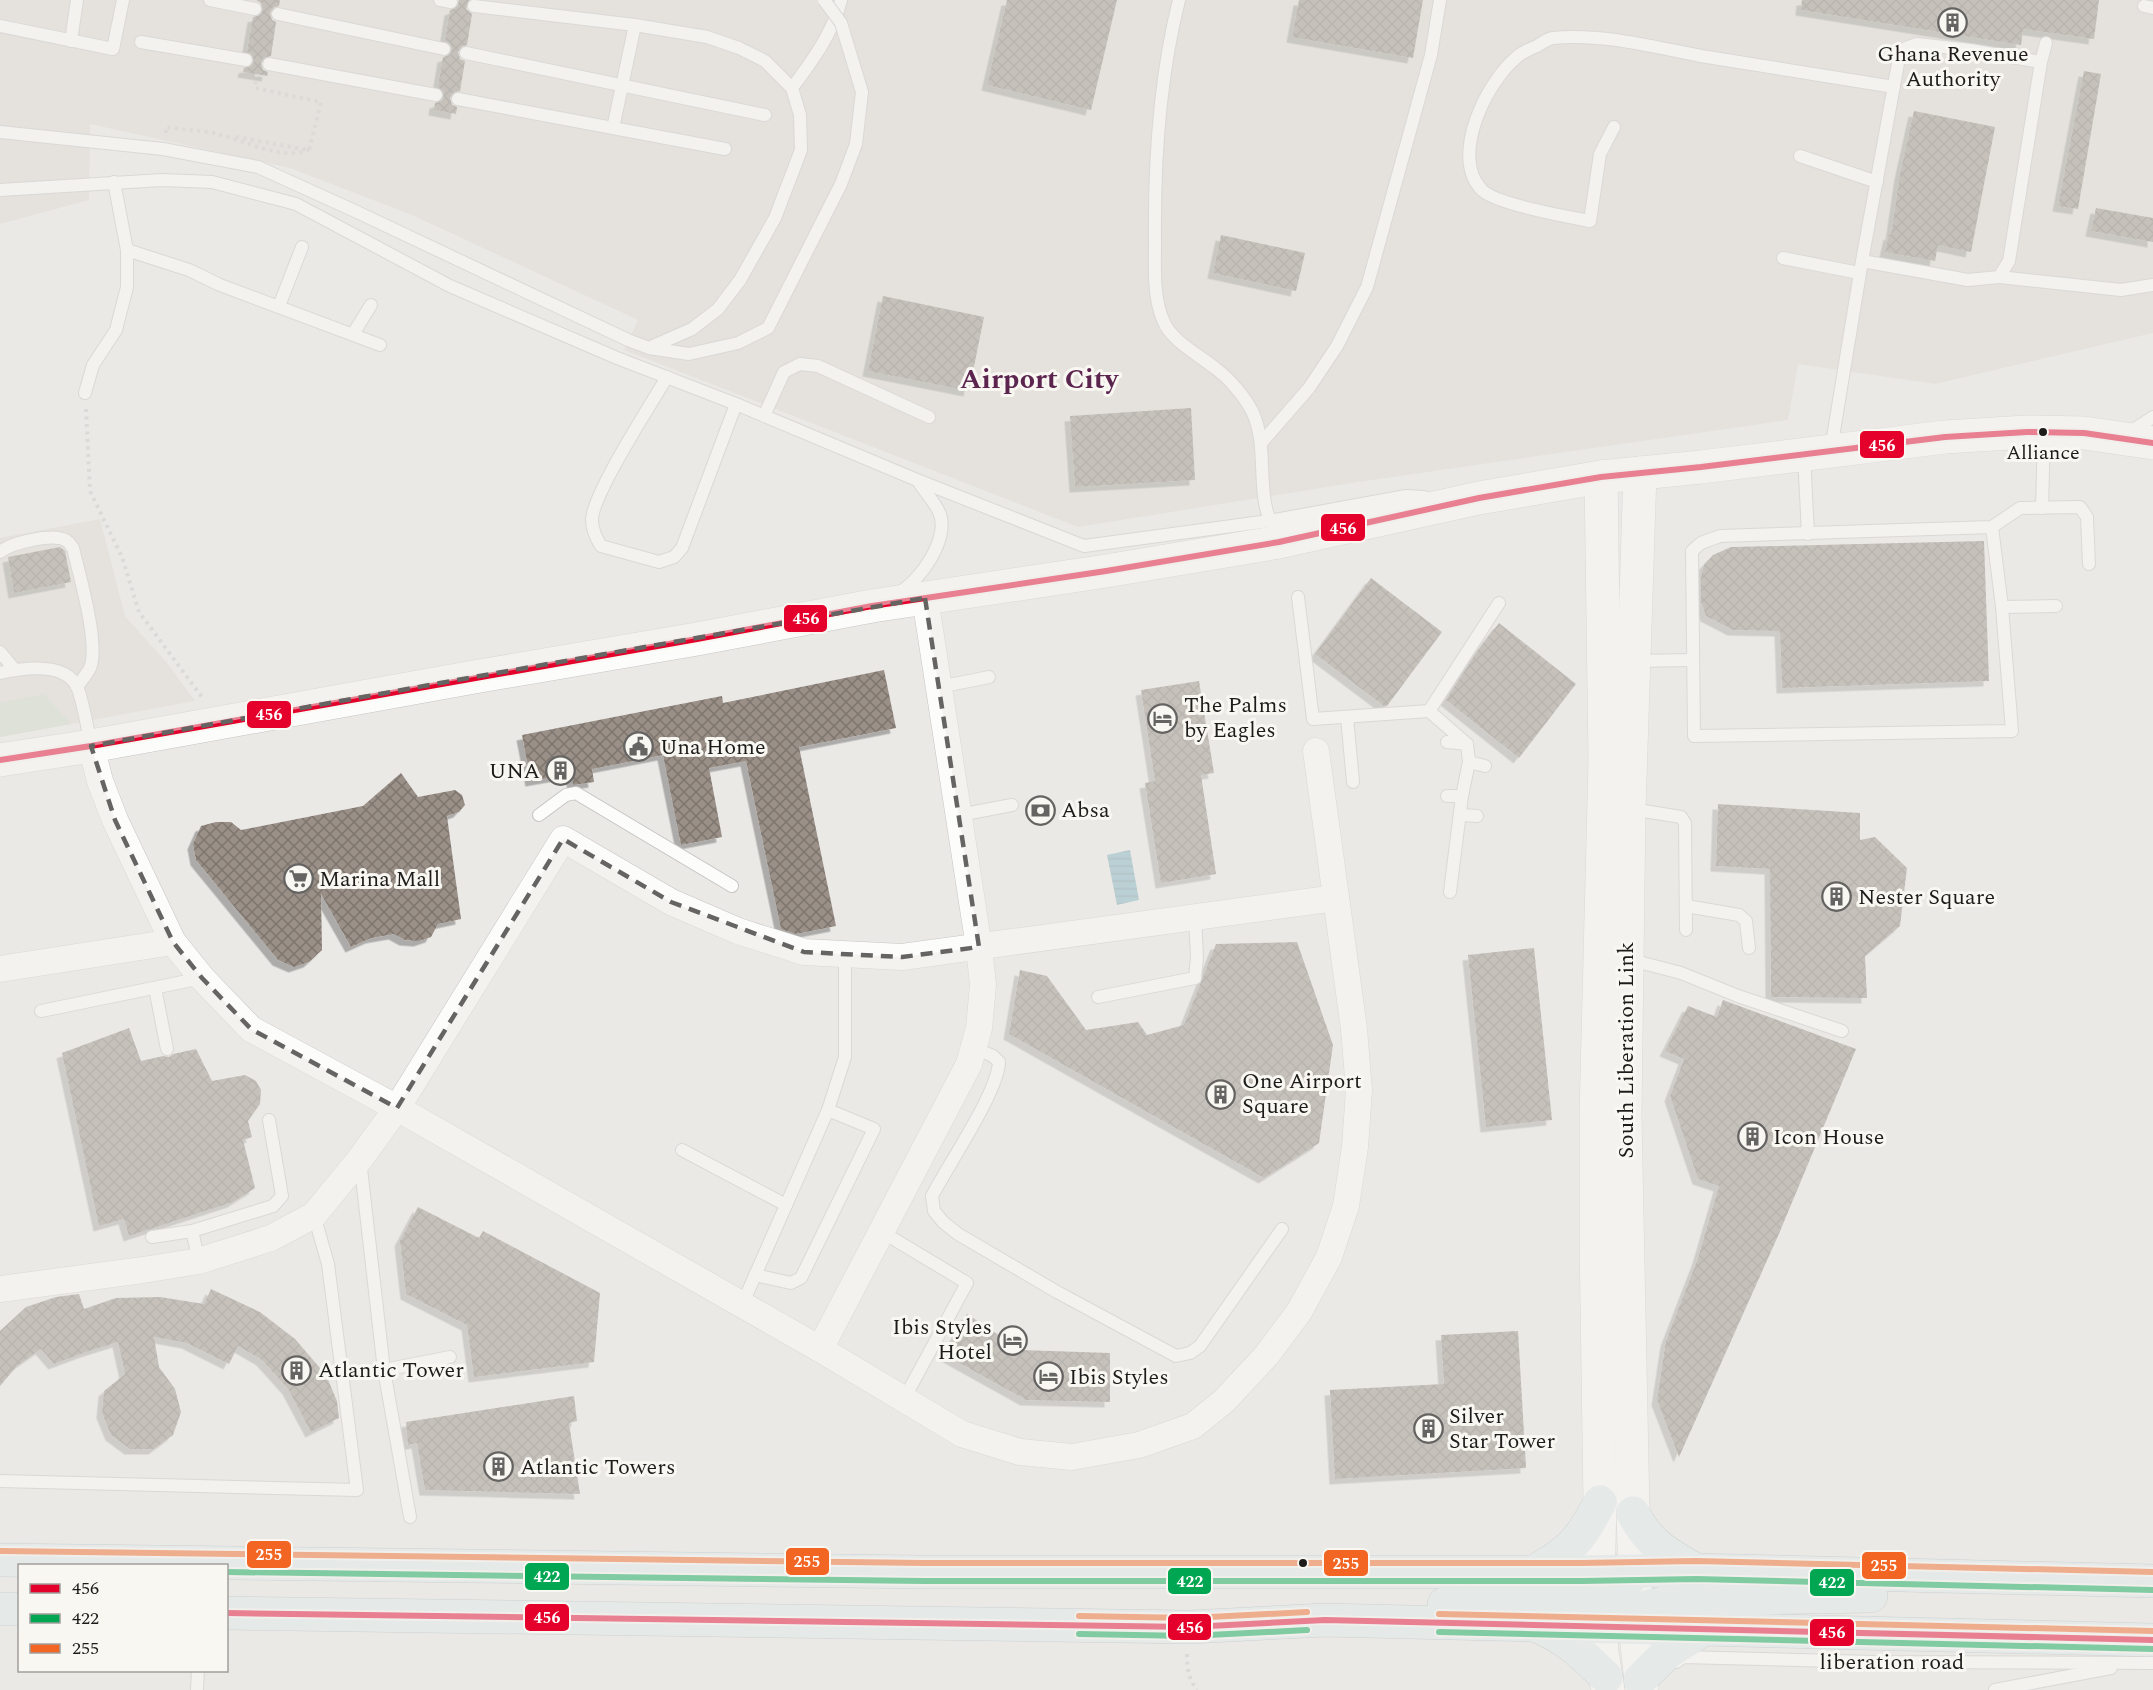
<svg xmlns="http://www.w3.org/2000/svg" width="2153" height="1690" font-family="Spectral,serif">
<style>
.built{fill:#ddd9d2}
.green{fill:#cdd8c5}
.water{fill:url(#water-rules)}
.building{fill:url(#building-cross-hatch);filter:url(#shadow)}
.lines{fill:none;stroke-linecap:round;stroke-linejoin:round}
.lane-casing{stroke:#c6c5c3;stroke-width:14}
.street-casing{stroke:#c6c5c3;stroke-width:27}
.secondary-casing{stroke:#c6c5c3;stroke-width:34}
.highway-casing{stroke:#aab5b8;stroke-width:34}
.path{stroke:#c8c8c7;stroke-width:4;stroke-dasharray:3 4.5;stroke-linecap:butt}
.lane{stroke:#fcfcfb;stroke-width:12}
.street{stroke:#fcfcfb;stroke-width:26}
.secondary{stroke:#fcfcfb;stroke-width:33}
.highway{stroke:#dde8ec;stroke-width:33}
.lane-bridge-casing{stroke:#c6c5c3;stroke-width:14;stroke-linecap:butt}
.lane-bridge{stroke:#fcfcfb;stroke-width:12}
.bus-1-casing{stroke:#f9f7f2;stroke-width:10}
.bus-2-casing{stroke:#f9f7f2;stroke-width:10}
.bus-3-casing{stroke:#f9f7f2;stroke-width:10}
.bus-1{stroke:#e4002b;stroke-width:6}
.bus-2{stroke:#00a651;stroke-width:6}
.bus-3{stroke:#f26522;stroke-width:6}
.marked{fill:none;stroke:#656462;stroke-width:4.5;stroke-dasharray:12 8;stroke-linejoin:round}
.bus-dot{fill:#1d1c1b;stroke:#f9f7f2;stroke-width:2}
.labels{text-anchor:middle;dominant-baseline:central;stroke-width:6;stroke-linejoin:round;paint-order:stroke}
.bus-label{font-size:20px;fill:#1d1c1b;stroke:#f9f7f2}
.poi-label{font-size:22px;fill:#1d1c1b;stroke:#f9f7f2;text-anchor:start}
.street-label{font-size:22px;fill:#1d1c1b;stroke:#f9f7f2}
.district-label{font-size:28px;font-weight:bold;fill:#5c2550;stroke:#f9f7f2}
.line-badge{stroke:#f9f7f2;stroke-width:2}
.badge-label{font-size:16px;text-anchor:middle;font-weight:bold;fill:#fff}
</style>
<defs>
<pattern id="water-rules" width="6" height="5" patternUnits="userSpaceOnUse" patternTransform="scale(1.5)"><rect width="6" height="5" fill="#81b2be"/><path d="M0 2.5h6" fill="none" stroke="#6f98a3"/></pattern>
<pattern id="building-cross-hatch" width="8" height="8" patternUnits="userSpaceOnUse" patternTransform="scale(1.5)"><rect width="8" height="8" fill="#9a9088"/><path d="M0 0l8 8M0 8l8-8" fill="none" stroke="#7d756e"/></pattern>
<filter id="shadow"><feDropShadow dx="-5.5" dy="5.5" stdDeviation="0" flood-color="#0004"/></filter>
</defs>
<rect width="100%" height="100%" fill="#ebe9e6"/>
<!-- built -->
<g class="built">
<path d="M0,0H2153V333L1935,384L1798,364L1788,420L1358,482L1078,527L624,350L638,320L412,215L290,168L90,124L89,200L0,224Z"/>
<path d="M100,519L125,616L167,663L195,701L0,737V538Z"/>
</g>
<!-- green -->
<path class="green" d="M44,694L71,724L0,737V703Z"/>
<!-- water -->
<path class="water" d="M1130,850L1139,900L1117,905L1107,855Z"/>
<!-- building -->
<g class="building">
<path d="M256,0H280L279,6L272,8L270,13L272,20L276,22L271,56L263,58L261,63L263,70L268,72L267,76L243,72L244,68L252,66L254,61L252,54L247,52L253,17L261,15L263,10L261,3Z"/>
<path d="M459,0H469L466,9L472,14L467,45L460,47L458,52L460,59L465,61L460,91L452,93L450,98L452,105L457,107L456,114L434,110L435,103L442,101L444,97V92L438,87L443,57L450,55L452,50L450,43L445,41L450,10L457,8Z"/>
<path d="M1007,0H1117L1091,110L987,85Z"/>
<path d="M1299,0H1423L1413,58L1292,37Z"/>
<path d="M1802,0H2099L2094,39L2023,29L2021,45L1801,10Z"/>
<path d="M2084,71L2101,74L2078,209L2058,206Z"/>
<path d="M1914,111L1995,127L1971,252L1938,245L1935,261L1885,252L1889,234L1891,235L1900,174Z"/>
<path d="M2096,208L2153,218V242L2091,231Z"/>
<path d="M1221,235L1305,253L1296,291L1213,273Z"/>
<path d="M883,296L984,317L969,391L868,371Z"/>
<path d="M1191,408L1195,480L1075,487L1070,416Z"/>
<path d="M1984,541L1989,681L1782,688L1780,631L1733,630L1706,616L1701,602V576L1704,565L1713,555L1731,547Z"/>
<path d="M60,547L65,551L71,582L14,593L8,557Z"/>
<path d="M1371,578L1442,632L1387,706H1384L1315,654Z"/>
<path d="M1499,623L1576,684L1519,758L1446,700L1478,650Z"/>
<path d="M884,670L896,728L799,747L836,926L796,934L781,929L746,761L709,768L722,837L681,845L663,755L592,769L594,782L573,785L571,774L531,781L522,735L722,696L723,703Z"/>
<path d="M1199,681L1214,773L1201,775L1216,874L1161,883L1145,783L1155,781L1141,690Z"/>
<path d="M401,773L418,797L455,790L462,795L465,805L459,812L447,816L461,919L438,924L431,937L419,941L405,940L394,934L371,938L351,947L321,894L322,950L309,962L294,967L278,960L196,860L193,844L201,826L216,822H231L241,830L363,806Z"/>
<path d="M1718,804L1860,813V840L1875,837L1907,868L1900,926L1865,956L1867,998L1771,997L1770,869L1716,866Z"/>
<path d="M1297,942L1333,1045L1319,1143L1264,1178L1009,1034L1020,970L1047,976L1086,1030L1138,1022L1147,1035L1184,1025L1216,944Z"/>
<path d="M1534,948L1552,1120L1486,1127L1468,955Z"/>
<path d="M1723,1000L1856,1049L1778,1236L1679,1457L1657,1400L1666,1341L1698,1258L1719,1186L1698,1179L1670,1096L1684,1059L1665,1051L1688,1006L1717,1017Z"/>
<path d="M129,1028L141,1061L163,1056L169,1057L173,1054L196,1049L212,1081L245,1075L256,1081L261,1090L260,1104L248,1121L252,1137L243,1140L255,1188L233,1202L129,1236L124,1219L99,1226L62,1053Z"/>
<path d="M418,1207L479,1238L483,1231L600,1293L594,1362L474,1377L467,1325L406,1294L400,1241Z"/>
<path d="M211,1289L260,1312L295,1339L326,1375L337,1401L339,1418L311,1432L288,1389L262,1360L238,1346L229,1364L187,1343L154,1337L159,1367L175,1389L181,1412L173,1435L154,1449H130L111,1435L102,1413L104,1391L125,1374L118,1342L86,1352L54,1364L41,1349L17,1366L0,1386V1331L26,1307L56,1297L79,1294L84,1309L116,1298L160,1297L204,1304Z"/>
<path d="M967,1314L1021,1350L1110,1353V1402L1026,1400L945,1355Z"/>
<path d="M1518,1331L1526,1468L1335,1479L1330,1390L1444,1384L1441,1335Z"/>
<path d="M574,1396L577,1421L569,1423L580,1494L425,1490L417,1443L408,1445L406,1422Z"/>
</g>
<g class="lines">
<defs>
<g id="lane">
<path d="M210,0L255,9"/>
<path d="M440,0L451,2"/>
<path d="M1179,0C1159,79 1154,162 1155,243C1155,268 1153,296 1163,320C1170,340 1199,355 1215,368C1230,379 1245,397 1253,413C1269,449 1255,492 1273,528"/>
<path d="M474,6L635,25L707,37L739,48L765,61L792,88L800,115L801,150L775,218L740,280L718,309L692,329L651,347"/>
<path d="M2144,6L2153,8"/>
<path d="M278,14L444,49"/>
<path d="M0,26L113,49L123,0"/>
<path d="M71,41L77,0"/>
<path d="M141,42L246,60"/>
<path d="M466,53L765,115"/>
<path d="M2041,62L2046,43"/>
<path d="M269,64L436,95"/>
<path d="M792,88C812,61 833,33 841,0"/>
<path d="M458,99L725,149"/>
<path d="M1614,127L1600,154L1590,221C1568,217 1495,204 1482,190C1449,157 1487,81 1517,57C1522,52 1530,49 1537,46C1542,43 1547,39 1553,38C1602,33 1653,47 1701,56C1766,67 1830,77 1894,87"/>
<path d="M613,128L635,25"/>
<path d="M0,132L163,149L258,167L357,212L628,340L649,348L689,354L738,343L768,328L841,184L856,144L862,92"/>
<path d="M1800,156L1877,182"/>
<path d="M0,190L162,180L212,182L296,204L450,286L617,358L736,404L917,480L1084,546L1269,521L1406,496L1424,497"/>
<path d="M127,250L189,270L220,285L380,345"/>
<path d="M1783,258L1859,273"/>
<path d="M1999,277L2121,290L2153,285"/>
<path d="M279,306L302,247"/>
<path d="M353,334L371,305"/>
<path d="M667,377C651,404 592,495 592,520C592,529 596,538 601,546L659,562L674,557L682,548L736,404"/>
<path d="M85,393L93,365L116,330L127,287V250L114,182"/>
<path d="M764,416L784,372L800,364L818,366L929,417"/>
<path d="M2127,434L2153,417"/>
<path d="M1262,442L1309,388L1337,346L1367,287L1431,55L1440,0"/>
<path d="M1831,449L1862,261L1968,280L1999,277L2009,261L2041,62L1970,50L1917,44L1906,48L1899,58L1862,261"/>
<path d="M1804,455L1808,534"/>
<path d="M2042,508L2044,434"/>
<path d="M1992,527L2002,607L2012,731L1694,736L1692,551L1701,543L1720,536L1992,527L2020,508L2080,507L2087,517L2089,564"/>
<path d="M0,552C11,543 54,532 67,541C69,542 71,546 73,548C79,574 100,645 90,668C87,674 81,681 77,687"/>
<path d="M898,593C920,582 951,537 939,512C934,501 924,491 918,481"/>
<path d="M1298,597L1313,719L1429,711"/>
<path d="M2002,607L2056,606"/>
<path d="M0,652L15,670"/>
<path d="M1635,661L1693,660"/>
<path d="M0,673C23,668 67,661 78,689C84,706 87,727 91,745"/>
<path d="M939,687L989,677"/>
<path d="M1347,717L1353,782"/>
<path d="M1447,742L1467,744"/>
<path d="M1469,762L1485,766"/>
<path d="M1447,796H1462"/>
<path d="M1631,809L1681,817L1685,823L1686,930"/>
<path d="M539,815L566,795L576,793L732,886"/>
<path d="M959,815L1012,805"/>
<path d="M1460,815L1477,816"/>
<path d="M1450,892L1462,796L1469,762L1467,744L1429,711L1499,603"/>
<path d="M1686,906L1739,915L1746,921L1749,948"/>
<path d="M1627,959L1681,973L1738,996L1842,1031"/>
<path d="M155,988L167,1049"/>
<path d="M1098,997L1195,978L1197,957L1195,918"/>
<path d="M41,1011L202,978"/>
<path d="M974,1048L993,1056L999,1062C998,1092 948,1165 932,1196L934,1211L943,1222L958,1234L1057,1292L1176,1356L1190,1353L1200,1346L1282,1229"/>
<path d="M682,1150L786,1205"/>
<path d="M360,1160L384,1370L410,1517"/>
<path d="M192,1231L199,1261"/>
<path d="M882,1232L967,1283L904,1399"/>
<path d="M152,1237L192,1231L273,1206L282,1196L269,1120"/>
<path d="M755,1275L791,1283L801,1278L874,1129L828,1110"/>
<path d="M742,1305L828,1110L845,1057V954"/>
<path d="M384,1370L450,1357"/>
<path d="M0,1481L357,1490L328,1264L314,1215"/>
<path d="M1676,1662L1683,1657L1874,1662L2153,1663"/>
<path d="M197,1690L198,1670"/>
<path d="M1995,1690L2111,1668"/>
</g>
<g id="street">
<path d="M91,746L100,781L115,820L173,942L202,978L251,1029L397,1108L820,1349L962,1434L1020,1452L1072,1457L1139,1445L1193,1426L1224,1401L1266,1356L1299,1312L1329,1257L1346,1206L1355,1147L1359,1090L1354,1029L1316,751"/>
<path d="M0,969L173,942"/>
<path d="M0,1289L143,1270L199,1261L271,1238L314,1215L360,1159L397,1108L563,839L671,902L738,931L804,952L902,957L1336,898"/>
<path d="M820,1349L969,1064L979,1028L983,985L979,947L925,598"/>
</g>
<g id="secondary">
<path d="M1640,473L1629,809L1625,1115L1633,1513L1637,1645L1642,1690"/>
<path d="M1601,477L1605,760L1596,1116V1240L1600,1502L1598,1590L1602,1653L1608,1690"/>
<path d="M0,760L91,746L474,677L697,639L872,606L1106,571L1279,542L1479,498L1601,477L1701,467L1945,437L2027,432L2084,433L2153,443"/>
</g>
<g id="highway">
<path d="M1633,1513C1649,1544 1666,1553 1696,1570"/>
<path d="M0,1560L925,1572H1581L1696,1570L2153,1581"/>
<path d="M1535,1571C1571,1551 1582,1538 1600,1502"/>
<path d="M1444,1604L1598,1595L1620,1587L1630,1578"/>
<path d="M0,1609H20"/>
<path d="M226,1613L1190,1627L1325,1620L2153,1640"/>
<path d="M1609,1622L1641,1608L1683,1599L1871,1596"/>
<path d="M1539,1627C1568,1639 1584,1656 1606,1677"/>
<path d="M1640,1680L1668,1652L1704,1629"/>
</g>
</defs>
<!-- lane casing -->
<use href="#lane" class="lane-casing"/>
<!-- street casing -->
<use href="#street" class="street-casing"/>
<!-- secondary casing -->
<use href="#secondary" class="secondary-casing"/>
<!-- highway casing -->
<use href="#highway" class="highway-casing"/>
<!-- path -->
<g class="path">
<path d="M257,74L255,88L321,102L309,150"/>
<path d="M166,133V127C183,130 201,130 218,134C244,141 284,161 309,150"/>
<path d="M236,137L308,150"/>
<path d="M86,409L90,491L122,557L139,612L204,700"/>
<path d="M1187,1654C1187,1668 1188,1678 1197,1690"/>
</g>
<!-- lane -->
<use href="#lane" class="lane"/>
<!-- street -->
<use href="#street" class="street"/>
<!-- secondary -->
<use href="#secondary" class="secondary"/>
<!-- highway -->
<use href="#highway" class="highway"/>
<defs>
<path id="lane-bridge" d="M824,0L841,23L862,92"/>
</defs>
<!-- lane-bridge casing -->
<use href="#lane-bridge" class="lane-bridge-casing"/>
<!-- lane-bridge -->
<use href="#lane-bridge" class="lane-bridge"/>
<defs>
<g id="bus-1">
<path d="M0,760L91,746L697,639L872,606L1106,571L1279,542L1479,498L1601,477L1701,467L1945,437L2027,432L2084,433L2153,443"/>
<path d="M226,1613L1190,1627L1325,1620L2153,1640"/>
</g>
<g id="bus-2">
<path d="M226,1572L925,1581H1581L1696,1579L2153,1590"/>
<path d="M1439,1632L2153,1649"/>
<path d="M1079,1634L1190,1636L1307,1630"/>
</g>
<g id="bus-3">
<path d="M0,1551L925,1563H1581L1696,1561L2153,1572"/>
<path d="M1439,1614L2153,1631"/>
<path d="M1079,1616L1190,1618L1307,1612"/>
</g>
</defs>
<!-- bus-1 casing -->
<use href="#bus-1" class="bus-1-casing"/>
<!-- bus-2 casing -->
<use href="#bus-2" class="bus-2-casing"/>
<!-- bus-3 casing -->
<use href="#bus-3" class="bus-3-casing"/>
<!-- bus-1 -->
<use href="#bus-1" class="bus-1"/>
<!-- bus-2 -->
<use href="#bus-2" class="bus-2"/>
<!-- bus-3 -->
<use href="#bus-3" class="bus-3"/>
</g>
<!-- marked area -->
<path d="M0 0H2153V1690H0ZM925,598L979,947L902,957L804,952L671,902L563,839L397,1108L251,1029L202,978L173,942L115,820L91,746L474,677Z" fill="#ebe9e6" fill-opacity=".55" fill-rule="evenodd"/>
<path class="marked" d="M925,598L979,947L902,957L804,952L671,902L563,839L397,1108L251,1029L202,978L173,942L115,820L91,746L474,677Z"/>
<!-- icons -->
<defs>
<symbol id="building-ring" viewBox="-11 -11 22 22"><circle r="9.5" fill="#f9f7f2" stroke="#656462" stroke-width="1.5"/><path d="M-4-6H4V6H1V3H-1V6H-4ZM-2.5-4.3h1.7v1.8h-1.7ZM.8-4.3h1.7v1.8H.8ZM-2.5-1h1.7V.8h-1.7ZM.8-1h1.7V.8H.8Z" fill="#656462"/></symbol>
<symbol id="hotel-ring" viewBox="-11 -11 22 22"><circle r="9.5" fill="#f9f7f2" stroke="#656462" stroke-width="1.5"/><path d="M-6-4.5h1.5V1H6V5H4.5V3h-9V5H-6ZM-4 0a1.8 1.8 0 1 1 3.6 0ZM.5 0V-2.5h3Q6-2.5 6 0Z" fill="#656462"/></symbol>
<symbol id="civic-ring" viewBox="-11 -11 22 22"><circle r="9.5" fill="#f9f7f2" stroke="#656462" stroke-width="1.5"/><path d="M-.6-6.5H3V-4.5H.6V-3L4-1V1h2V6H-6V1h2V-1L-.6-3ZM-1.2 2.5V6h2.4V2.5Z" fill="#656462"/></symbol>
<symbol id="bank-ring" viewBox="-11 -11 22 22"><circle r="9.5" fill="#f9f7f2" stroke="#656462" stroke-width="1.5"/><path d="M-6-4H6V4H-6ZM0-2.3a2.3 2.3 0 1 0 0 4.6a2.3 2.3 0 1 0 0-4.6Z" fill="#656462"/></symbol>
<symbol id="supermarket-ring" viewBox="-11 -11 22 22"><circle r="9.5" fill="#f9f7f2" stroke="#656462" stroke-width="1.5"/><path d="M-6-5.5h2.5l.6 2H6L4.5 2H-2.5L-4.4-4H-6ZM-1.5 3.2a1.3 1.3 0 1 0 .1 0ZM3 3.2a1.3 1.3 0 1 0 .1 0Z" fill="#656462"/></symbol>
</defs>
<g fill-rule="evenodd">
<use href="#building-ring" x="1936" y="6" width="33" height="33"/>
<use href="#hotel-ring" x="1146" y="702" width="33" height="33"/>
<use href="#civic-ring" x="622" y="730" width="33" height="33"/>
<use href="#building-ring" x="544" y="754" width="33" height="33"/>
<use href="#bank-ring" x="1024" y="794" width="33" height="33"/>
<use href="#supermarket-ring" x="282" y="862" width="33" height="33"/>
<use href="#building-ring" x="1820" y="880" width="33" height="33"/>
<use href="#building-ring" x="1204" y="1078" width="33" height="33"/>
<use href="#building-ring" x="1736" y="1120" width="33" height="33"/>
<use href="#hotel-ring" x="996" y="1324" width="33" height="33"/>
<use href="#building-ring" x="280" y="1354" width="33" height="33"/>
<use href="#hotel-ring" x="1032" y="1360" width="33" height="33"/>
<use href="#building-ring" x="1412" y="1412" width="33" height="33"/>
<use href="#building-ring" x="482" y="1450" width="33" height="33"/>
</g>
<!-- markers -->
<g class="bus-dot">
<circle cx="2043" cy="432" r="5"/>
<circle cx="1303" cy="1563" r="5"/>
</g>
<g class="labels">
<!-- bus labels -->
<g class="bus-label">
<text x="2043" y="453">Alliance</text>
</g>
<!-- poi labels -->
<g class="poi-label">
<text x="1953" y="54" text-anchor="middle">Ghana Revenue<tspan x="1953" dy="25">Authority</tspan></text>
<text x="1184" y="705">The Palms<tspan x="1184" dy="25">by Eagles</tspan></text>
<text x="660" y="747">Una Home</text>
<text x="540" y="771" text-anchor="end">UNA</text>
<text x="1061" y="810">Absa</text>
<text x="319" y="879">Marina Mall</text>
<text x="1858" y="897">Nester Square</text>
<text x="1242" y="1081">One Airport<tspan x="1242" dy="25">Square</tspan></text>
<text x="1773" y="1137">Icon House</text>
<text x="992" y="1327" text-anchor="end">Ibis Styles<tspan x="992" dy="25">Hotel</tspan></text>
<text x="318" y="1370">Atlantic Tower</text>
<text x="1069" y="1377">Ibis Styles</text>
<text x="1449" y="1416">Silver<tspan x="1449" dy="25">Star Tower</tspan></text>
<text x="520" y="1467">Atlantic Towers</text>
</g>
<!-- street labels -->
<g class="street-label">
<text transform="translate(1626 1050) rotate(-90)">South Liberation Link</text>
<text x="1892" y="1662">liberation road</text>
</g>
<!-- district labels -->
<g class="district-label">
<text x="1039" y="379">Airport City</text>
</g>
</g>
<g class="line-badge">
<rect x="1859" y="430" width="46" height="29" rx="6" fill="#e4002b"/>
<rect x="1320" y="513" width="46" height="29" rx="6" fill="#e4002b"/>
<rect x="783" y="604" width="45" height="29" rx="6" fill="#e4002b"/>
<rect x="246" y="700" width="46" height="29" rx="6" fill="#e4002b"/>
<rect x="246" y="1540" width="46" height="29" rx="6" fill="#f26522"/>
<rect x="785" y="1547" width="45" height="29" rx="6" fill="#f26522"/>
<rect x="1323" y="1549" width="46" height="28" rx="6" fill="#f26522"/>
<rect x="1861" y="1551" width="46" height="29" rx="6" fill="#f26522"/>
<rect x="524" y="1562" width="46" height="29" rx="6" fill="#00a651"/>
<rect x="1167" y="1567" width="45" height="28" rx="6" fill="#00a651"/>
<rect x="1809" y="1568" width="46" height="29" rx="6" fill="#00a651"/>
<rect x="524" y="1603" width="46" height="29" rx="6" fill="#e4002b"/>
<rect x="1167" y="1613" width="45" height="28" rx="6" fill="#e4002b"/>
<rect x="1809" y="1618" width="46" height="29" rx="6" fill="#e4002b"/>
</g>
<g class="badge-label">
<text x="1882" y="451">456</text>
<text x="1343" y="534">456</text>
<text x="806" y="624">456</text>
<text x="269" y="720">456</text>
<text x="269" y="1560">255</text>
<text x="807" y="1567">255</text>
<text x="1346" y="1569">255</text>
<text x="1884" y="1571">255</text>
<text x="547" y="1582">422</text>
<text x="1190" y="1587">422</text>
<text x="1832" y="1588">422</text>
<text x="547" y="1623">456</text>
<text x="1190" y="1633">456</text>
<text x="1832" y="1638">456</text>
</g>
<!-- legend -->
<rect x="18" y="1564" width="210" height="108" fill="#f9f7f2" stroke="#a19f9c" stroke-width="1.5"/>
<rect x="30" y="1584" width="30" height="9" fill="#e4002b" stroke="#a19f9c" stroke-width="1.5"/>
<text x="72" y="1594" font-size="18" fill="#1d1c1b">456</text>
<rect x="30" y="1614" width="30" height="9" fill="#00a651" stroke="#a19f9c" stroke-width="1.5"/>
<text x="72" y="1624" font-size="18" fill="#1d1c1b">422</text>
<rect x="30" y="1644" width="30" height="9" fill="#f26522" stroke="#a19f9c" stroke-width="1.5"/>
<text x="72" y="1654" font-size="18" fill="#1d1c1b">255</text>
</svg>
